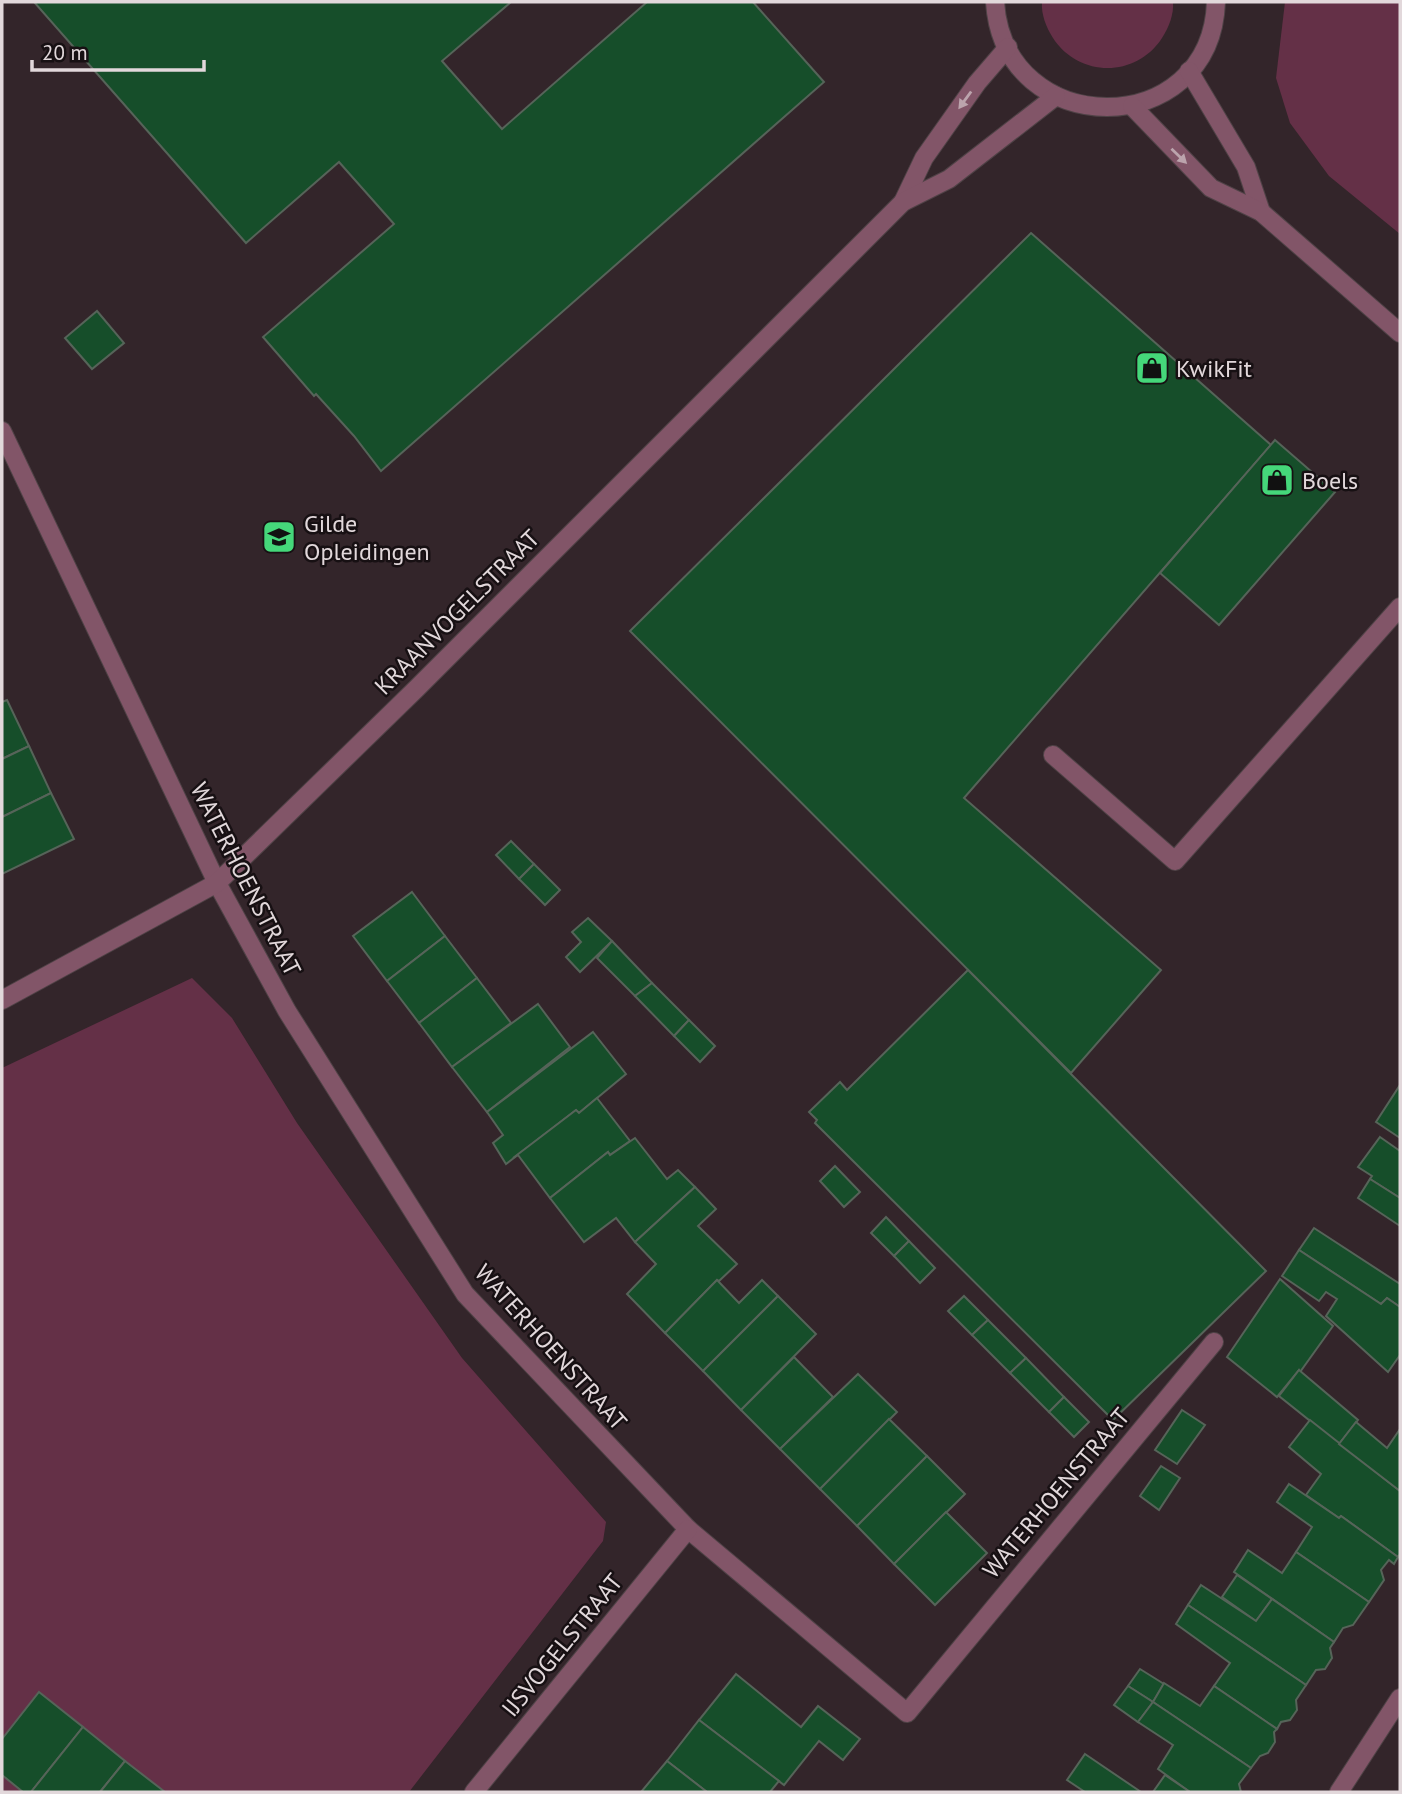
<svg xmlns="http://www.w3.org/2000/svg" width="1402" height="1794" font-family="'PT Sans',sans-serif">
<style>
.green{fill:#643047}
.building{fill:#164e2a;stroke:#566459;stroke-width:2}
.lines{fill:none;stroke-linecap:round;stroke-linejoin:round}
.minor-casing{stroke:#4f4246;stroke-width:20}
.minor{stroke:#825568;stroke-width:18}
.oneway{fill:#bca4ad}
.labels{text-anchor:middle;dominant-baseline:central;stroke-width:5;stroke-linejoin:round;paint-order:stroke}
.poi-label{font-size:24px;fill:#e2d8db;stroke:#171013;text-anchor:start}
.street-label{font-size:24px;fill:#e2d8db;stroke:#171013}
</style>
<rect width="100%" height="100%" fill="#33252a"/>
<!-- green -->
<g class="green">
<path d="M1042,2H1173C1174,14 1169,27 1162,38C1136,78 1079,78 1053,38C1046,27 1041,14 1042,2Z"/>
<path d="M1285,2H1400V234L1329,176L1290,123L1276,78Z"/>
<path d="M192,978L232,1018L297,1123L462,1358L606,1522L603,1541L409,1792H2V1068Z"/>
</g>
<!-- building -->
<g class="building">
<path d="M34,2H511L442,61L502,129L647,2H753L824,82L381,471L354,436L316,394L314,396L263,337L394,224L339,162L246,243Z"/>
<path d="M1031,233L1271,445L964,798L1161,970L1071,1073L630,631Z"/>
<path d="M97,311L124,343L92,369L65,338Z"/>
<path d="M1275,440L1335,492L1219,625L1160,573Z"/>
<path d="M7,700L29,746L2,759V702Z"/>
<path d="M29,746L51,793L2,817V759Z"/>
<path d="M51,793L74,839L2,874V817Z"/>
<path d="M511,841L534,864L519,879L496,855Z"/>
<path d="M534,864L560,890L545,905L519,879Z"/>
<path d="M412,892L445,936L387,981L353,936Z"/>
<path d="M588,918L612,941L580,972L566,957L581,942L572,932Z"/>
<path d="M445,936L477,978L419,1023L387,981Z"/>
<path d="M612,941L652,983L635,996L597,958Z"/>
<path d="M968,970L1266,1271L1113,1420L815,1123L817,1120L809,1112L840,1082L847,1090Z"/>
<path d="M477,978L511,1023L452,1067L419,1023Z"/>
<path d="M652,983L689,1020L674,1036L635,996Z"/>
<path d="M538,1004L570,1047L487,1112L452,1067Z"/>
<path d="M689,1020L715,1046L700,1062L674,1036Z"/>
<path d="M593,1032L626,1074L579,1113L576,1110L506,1164L493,1143L503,1135L487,1112Z"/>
<path d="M1400,1085V1138L1376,1122Z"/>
<path d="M597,1098L630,1141L610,1155L608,1152L550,1198L518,1155L513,1158L576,1110L579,1113Z"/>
<path d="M1380,1137L1400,1151V1198L1370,1179L1372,1176L1358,1167Z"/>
<path d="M635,1138L667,1179L678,1170L695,1187L635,1242L616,1218L584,1242L550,1198L608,1152L610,1155Z"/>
<path d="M835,1166L860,1192L844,1207L820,1181Z"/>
<path d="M1370,1179L1400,1198V1226L1358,1198Z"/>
<path d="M695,1187L716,1209L698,1226L737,1264L719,1281L717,1280L665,1333L627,1294L656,1264L635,1242Z"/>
<path d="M886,1217L909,1241L894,1256L871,1233Z"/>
<path d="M1314,1228L1400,1284V1307L1387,1298L1381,1304L1299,1250Z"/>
<path d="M909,1241L935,1268L920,1283L894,1256Z"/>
<path d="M1299,1250L1381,1304L1387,1298L1400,1307V1355L1388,1372L1326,1316L1337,1299L1326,1292L1319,1301L1282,1276Z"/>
<path d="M1280,1279L1333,1326L1300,1372L1299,1370L1277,1397L1227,1357Z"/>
<path d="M717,1280L739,1303L762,1280L778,1296L703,1371L665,1333Z"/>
<path d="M778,1296L816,1334L741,1410L703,1371Z"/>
<path d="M964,1296L988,1320L972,1335L948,1311Z"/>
<path d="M988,1320L1026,1358L1010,1373L972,1335Z"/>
<path d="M794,1357L833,1397L780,1449L741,1410Z"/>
<path d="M1026,1358L1064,1397L1049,1412L1010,1373Z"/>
<path d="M1299,1370L1358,1420L1339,1444L1279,1396Z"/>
<path d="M858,1374L897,1412L820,1489L780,1449Z"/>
<path d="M1064,1397L1089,1422L1074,1437L1049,1412Z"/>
<path d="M1182,1410L1205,1425L1177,1464L1155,1450Z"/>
<path d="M889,1419L927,1456L857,1526L820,1489Z"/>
<path d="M1310,1420L1400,1491V1554L1398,1557L1341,1516L1339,1518L1306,1495L1321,1474L1289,1447Z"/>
<path d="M1356,1422L1387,1448L1400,1429V1491L1339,1444Z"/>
<path d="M927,1456L965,1494L894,1564L857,1526Z"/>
<path d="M1161,1466L1180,1478L1159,1510L1140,1496Z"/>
<path d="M1289,1484L1339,1518L1341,1516L1398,1557L1394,1564L1389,1560L1381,1570L1384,1580L1369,1602L1296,1552L1312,1527L1277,1502Z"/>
<path d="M946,1512L987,1553L935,1605L894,1564Z"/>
<path d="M1248,1550L1282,1573L1296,1552L1369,1602L1353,1625L1343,1628L1334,1642L1234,1572Z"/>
<path d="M1237,1575L1272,1599L1256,1621L1222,1597Z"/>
<path d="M1201,1585L1256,1621L1272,1599L1334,1642L1330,1648L1332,1658L1325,1669L1316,1670L1306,1685L1188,1605Z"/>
<path d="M1188,1605L1306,1685L1296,1700L1297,1710L1290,1720L1281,1722L1277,1729L1214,1686L1230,1663L1176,1624Z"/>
<path d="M1140,1669L1164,1684L1153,1702L1128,1686Z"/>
<path d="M736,1674L801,1727L818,1706L860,1739L843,1760L819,1741L784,1785L699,1720Z"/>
<path d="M1164,1683L1200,1706L1214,1686L1277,1729L1274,1732L1275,1742L1268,1753L1260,1756L1251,1768L1153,1702Z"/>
<path d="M1128,1686L1153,1702L1138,1722L1114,1705Z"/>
<path d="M39,1692L83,1727L31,1792H23L2,1775V1739Z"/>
<path d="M1153,1702L1251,1768L1239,1784L1241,1792H1190L1158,1769L1173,1745L1138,1722Z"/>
<path d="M699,1720L779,1781L770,1792H707L667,1761Z"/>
<path d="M83,1727L125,1761L100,1792H31Z"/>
<path d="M1085,1754L1141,1792H1085L1067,1780Z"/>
<path d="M125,1761L165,1792H100Z"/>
<path d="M667,1761L707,1792H641Z"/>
<path d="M1165,1775L1190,1792H1153Z"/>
</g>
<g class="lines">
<defs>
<g id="minor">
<path d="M995,2C1004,142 1211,142 1216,2"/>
<path d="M1189,71L1246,167L1261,212"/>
<path d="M1132,106L1211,188L1261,212L1400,333"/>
<path d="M903,202L924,158L977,83L1008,47"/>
<path d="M2,431L217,883L287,1011L465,1294L688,1529L907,1713L1214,1342"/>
<path d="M1053,755L1175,861L1400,607"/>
<path d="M2,1000L217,883L416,689L903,202L949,179L1056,96"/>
<path d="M474,1792L688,1529"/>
<path d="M1339,1792L1400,1698"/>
</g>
</defs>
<!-- minor casing -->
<use href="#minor" class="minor-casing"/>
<!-- minor -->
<use href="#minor" class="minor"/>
</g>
<!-- one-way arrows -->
<defs><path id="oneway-solid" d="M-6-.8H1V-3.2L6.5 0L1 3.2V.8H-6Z" transform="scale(1.75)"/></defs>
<g class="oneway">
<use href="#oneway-solid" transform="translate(965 100) rotate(126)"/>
<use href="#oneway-solid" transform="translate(1179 156) rotate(44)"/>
</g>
<!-- icons -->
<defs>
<symbol id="shop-square" viewBox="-11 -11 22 22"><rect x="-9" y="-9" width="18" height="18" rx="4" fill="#45d77a" stroke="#171013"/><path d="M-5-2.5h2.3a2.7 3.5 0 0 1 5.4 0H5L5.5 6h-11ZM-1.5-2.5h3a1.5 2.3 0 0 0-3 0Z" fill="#111"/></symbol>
<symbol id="university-square" viewBox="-11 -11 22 22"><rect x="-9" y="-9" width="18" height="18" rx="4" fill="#45d77a" stroke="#171013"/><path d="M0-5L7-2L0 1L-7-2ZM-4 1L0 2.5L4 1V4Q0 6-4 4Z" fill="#111"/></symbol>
</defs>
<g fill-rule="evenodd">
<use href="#shop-square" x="1133" y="349" width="38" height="38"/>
<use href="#shop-square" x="1258" y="461" width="38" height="38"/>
<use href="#university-square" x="260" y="518" width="38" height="38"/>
</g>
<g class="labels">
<!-- poi labels -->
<g class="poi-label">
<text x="1176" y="368">KwikFit</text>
<text x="1302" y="480">Boels</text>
<text x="304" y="523">Gilde<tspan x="304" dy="28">Opleidingen</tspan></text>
</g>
<!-- street labels -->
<g class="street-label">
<text transform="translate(457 612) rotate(-45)">KRAANVOGELSTRAAT</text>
<text transform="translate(246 879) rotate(63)">WATERHOENSTRAAT</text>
<text transform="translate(551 1347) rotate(48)">WATERHOENSTRAAT</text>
<text transform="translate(1056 1493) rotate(-50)">WATERHOENSTRAAT</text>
<text transform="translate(562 1645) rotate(-51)">IJSVOGELSTRAAT</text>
</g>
</g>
<!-- border -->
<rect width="1402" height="1794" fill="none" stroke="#e2d8db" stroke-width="7"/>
<!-- scale -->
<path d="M32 60v10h172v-10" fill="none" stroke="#e2d8db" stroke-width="3.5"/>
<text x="42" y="60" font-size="21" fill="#e2d8db" stroke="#171013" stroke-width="5" paint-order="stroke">20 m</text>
</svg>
